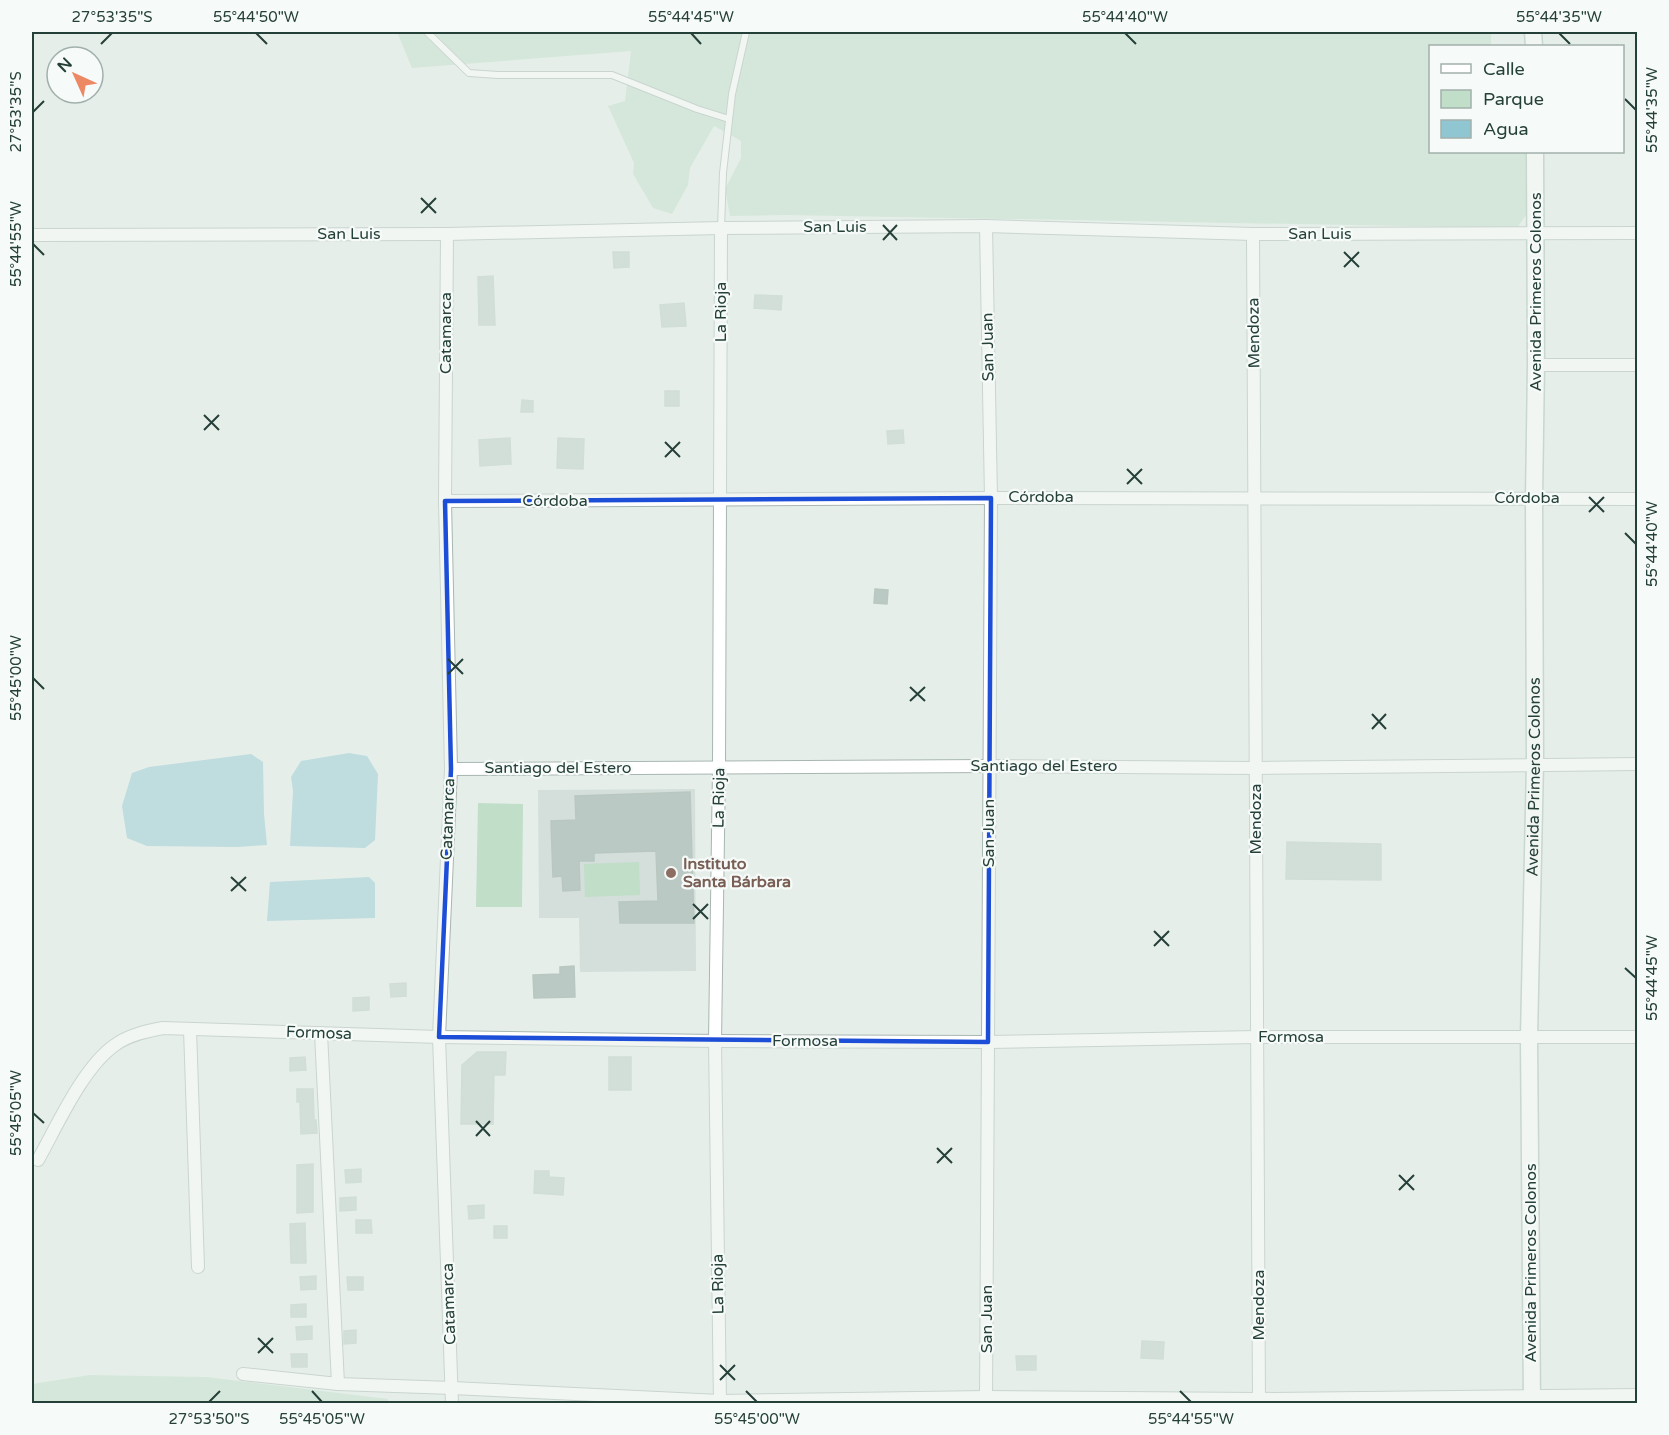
<svg xmlns="http://www.w3.org/2000/svg" width="1669" height="1435" font-family="'Varela Round',sans-serif">
<style>
.built{fill:#d4deda}
.green{fill:#c0dec8}
.water{fill:#90c6d1}
.building{fill:#bbc9c4;stroke:#b8c8c1;stroke-width:1.5}
.lines{fill:none;stroke-linecap:round;stroke-linejoin:round}
.lane-casing{stroke:#a8b6b1;stroke-width:8}
.street-casing{stroke:#a8b6b1;stroke-width:14}
.secondary-casing{stroke:#a4bab2;stroke-width:19}
.lane{stroke:#fff;stroke-width:6}
.street{stroke:#fff;stroke-width:12}
.secondary{stroke:#fff;stroke-width:16}
.marked{fill:none;stroke:#1d4ed8;stroke-width:4.5;stroke-linejoin:round}
.ticks{fill:none;stroke:#254039;stroke-width:2}
.education-dot{fill:#8d6e63;stroke:#f6faf8;stroke-width:2}
.labels{text-anchor:middle;dominant-baseline:central;stroke-width:4.5;stroke-linejoin:round;paint-order:stroke}
.street-label{font-size:16px;fill:#254039;stroke:#f6faf8}
.education-label{font-size:16px;font-weight:bold;fill:#785e54;stroke:#f6faf8;text-anchor:start}
.neatline{fill:none;stroke:#254039;stroke-width:2}
.ticks-label{font-size:15px;text-anchor:middle;fill:#254039}
</style>
<rect width="100%" height="100%" fill="#e6eeea"/>
<!-- built -->
<path class="built" d="M695,789L696,971L580,972L579,918H539L538,790Z"/>
<!-- green -->
<g class="green">
<path d="M397,32H1491V46H1430V152H1526V215L1517,228L785,215L730,216L725,189L741,158V141L714,126L690,168L688,185L672,214L653,208L633,174L634,163L608,106L625,101L631,51L412,68Z"/>
<path d="M478,803L523,804L522,907H476Z"/>
<path d="M639,862L640,895L585,897L584,864Z"/>
<path d="M90,1375L206,1377L388,1399V1403H32V1384Z"/>
</g>
<!-- water -->
<g class="water">
<path d="M349,753L367,756L378,774L375,840L365,848L290,846L293,791L291,777L301,761Z"/>
<path d="M251,754L263,762L264,814L267,845L237,847L147,846L127,838L122,806L132,773L149,767Z"/>
<path d="M369,877L375,883V918L267,921L270,882Z"/>
</g>
<!-- building -->
<g class="building">
<path d="M613,252H629V267L614,268Z"/>
<path d="M493,276L495,325H479L478,277Z"/>
<path d="M755,295L782,296L781,310L754,308Z"/>
<path d="M684,303L686,326L662,327L660,305Z"/>
<rect x="665" y="391" width="14" height="15"/>
<path d="M522,400L533,401V412H521Z"/>
<path d="M903,430L904,443L888,444L887,431Z"/>
<path d="M510,438L511,464L480,466L479,440Z"/>
<path d="M558,438L584,439L583,469L557,468Z"/>
<path d="M875,589L888,590L887,604L874,603Z"/>
<path d="M690,792L694,923H620L619,902L658,901L656,851L594,853V861H579L580,890L563,891L562,876L553,877L551,821L576,820L575,796Z"/>
<path d="M1287,842L1381,844V880L1286,879Z"/>
<path d="M574,966L575,997L534,998L533,975L560,974V967Z"/>
<path d="M406,983V996L391,997L390,984Z"/>
<path d="M369,997V1010L353,1011V998Z"/>
<path d="M477,1052H506L505,1075H494L493,1124H461L462,1065Z"/>
<path d="M305,1057L306,1070L290,1071V1058Z"/>
<rect x="609" y="1057" width="22" height="33"/>
<path d="M297,1089H313L314,1120H316L317,1133L301,1134L300,1102H297Z"/>
<path d="M313,1164V1212L297,1213V1165Z"/>
<path d="M361,1169V1182L346,1183L345,1170Z"/>
<path d="M535,1171H549V1177L564,1178L563,1195L534,1193Z"/>
<path d="M356,1197V1210L340,1211V1198Z"/>
<path d="M484,1205V1218L469,1219L468,1206Z"/>
<path d="M356,1220H371L372,1233H356Z"/>
<path d="M305,1223L306,1263H291L290,1224Z"/>
<rect x="494" y="1226" width="13" height="12"/>
<path d="M316,1276V1289L301,1290L300,1277Z"/>
<path d="M347,1277H363V1290H348Z"/>
<path d="M306,1304V1317H291V1305Z"/>
<path d="M312,1326V1339L297,1340L296,1327Z"/>
<path d="M356,1330V1343L344,1344V1331Z"/>
<path d="M1142,1341L1164,1342L1163,1359L1141,1358Z"/>
<path d="M291,1354H307V1367H292Z"/>
<path d="M1016,1356H1036V1370H1017Z"/>
</g>
<g class="lines">
<defs>
<g id="lane">
<path d="M427,32L469,73L498,75H612L697,109L729,119"/>
<path d="M721,228L723,173L732,94L746,32"/>
</g>
<g id="street">
<path d="M986,226L991,498L986,1404"/>
<path d="M447,234L445,501L451,769L439,1037L452,1404"/>
<path d="M1253,234L1259,1404"/>
<path d="M32,235L447,234L721,228L986,226L1253,234L1638,233"/>
<path d="M1536,365H1638"/>
<path d="M445,501L991,498L1638,499"/>
<path d="M451,769L990,766L1256,768L1638,764"/>
<path d="M190,1029L198,1267"/>
<path d="M321,1033L338,1384L452,1388L720,1401L987,1397L1259,1399L1638,1395"/>
<path d="M38,1160C57,1126 83,1067 115,1045C128,1035 147,1031 163,1028L439,1037L715,1041L988,1042L1257,1037H1638"/>
<path d="M243,1374L338,1384"/>
<path d="M720,1404L715,1041L719,767L721,228"/>
</g>
<g id="secondary">
<path d="M1533,32L1534,46"/>
<path id="s1" d="M1532,1404L1529,1037L1535,763L1534,498L1536,365L1535,152"/>
</g>
</defs>
<!-- lane casing -->
<use href="#lane" class="lane-casing"/>
<!-- street casing -->
<use href="#street" class="street-casing"/>
<!-- secondary casing -->
<use href="#secondary" class="secondary-casing"/>
<!-- lane -->
<use href="#lane" class="lane"/>
<!-- street -->
<use href="#street" class="street"/>
<!-- secondary -->
<use href="#secondary" class="secondary"/>
</g>
<!-- marked area -->
<path d="M0 0H1669V1435H0ZM991,498L988,1042L439,1037L451,769L445,501Z" fill="#e6eeea" fill-opacity=".55" fill-rule="evenodd"/>
<path class="marked" d="M991,498L988,1042L439,1037L451,769L445,501Z"/>
<!-- ticks -->
<path class="ticks" d="M256,33L267,44M691,33L701,44M1125,33L1136,44M1559,33L1570,44M101,44L112,33M1625,99L1636,110M33,112L44,101M421,198L436,213M421,213L436,198M883,225L897,240M883,240L897,225M33,244L44,255M1344,252L1359,267M1344,267L1359,252M204,415L219,430M204,430L219,415M665,442L680,457M665,457L680,442M1127,469L1142,484M1127,484L1142,469M1589,497L1604,512M1589,512L1604,497M1625,533L1636,544M448,659L463,674M448,674L463,659M33,678L44,689M910,687L925,701M910,701L925,687M1372,714L1386,729M1372,729L1386,714M231,877L246,891M231,891L246,877M693,904L708,919M693,919L708,904M1154,931L1169,946M1154,946L1169,931M1625,968L1636,978M33,1113L44,1123M476,1121L490,1136M476,1136L490,1121M937,1148L952,1163M937,1163L952,1148M1399,1175L1414,1190M1399,1190L1414,1175M258,1338L273,1353M258,1353L273,1338M720,1365L735,1380M720,1380L735,1365M312,1391L322,1402M746,1391L757,1402M1180,1391L1191,1402M209,1402L220,1391"/>
<!-- markers -->
<circle class="education-dot" cx="671" cy="873" r="6"/>
<g class="labels">
<!-- street labels -->
<g class="street-label">
<text x="835" y="227">San Luis</text>
<text x="349" y="234">San Luis</text>
<text x="1320" y="234">San Luis</text>
<text transform="translate(1536 292) rotate(-90)">Avenida Primeros Colonos</text>
<text transform="translate(721 312) rotate(-90)">La Rioja</text>
<text transform="translate(446 333) rotate(-90)">Catamarca</text>
<text transform="translate(1254 333) rotate(-91)">Mendoza</text>
<text transform="translate(988 347) rotate(-91)">San Juan</text>
<text x="1041" y="497">Córdoba</text>
<text x="1527" y="498">Córdoba</text>
<text x="555" y="501">Córdoba</text>
<text x="1044" y="766">Santiago del Estero</text>
<text x="558" y="768">Santiago del Estero</text>
<text stroke="none"><textPath href="#s1" startOffset="627">Avenida Primeros Colonos</textPath></text>
<text transform="translate(719 798) rotate(-89)">La Rioja</text>
<text transform="translate(448 819) rotate(-88)">Catamarca</text>
<text transform="translate(1256 819) rotate(-90)">Mendoza</text>
<text transform="translate(989 833) rotate(-90)">San Juan</text>
<text transform="translate(319 1033) rotate(2)">Formosa</text>
<text x="1291" y="1037">Formosa</text>
<text x="805" y="1041">Formosa</text>
<text transform="translate(1531 1263) rotate(-90)">Avenida Primeros Colonos</text>
<text transform="translate(718 1284) rotate(-91)">La Rioja</text>
<text transform="translate(449 1304) rotate(-92)">Catamarca</text>
<text transform="translate(1259 1305) rotate(-90)">Mendoza</text>
<text transform="translate(987 1319) rotate(-90)">San Juan</text>
</g>
<!-- education labels -->
<g class="education-label">
<text x="683" y="864">Instituto<tspan x="683" dy="18">Santa Bárbara</tspan></text>
</g>
</g>
<!-- border -->
<rect width="1669" height="1435" fill="none" stroke="#f6faf8" stroke-width="66"/>
<!-- legend -->
<rect x="1429" y="45" width="195" height="108" fill="#f6faf8" stroke="#a2b0ac" stroke-width="1.5"/>
<rect x="1441" y="64" width="30" height="9" fill="#ffffff" stroke="#a2b0ac" stroke-width="1.5"/>
<text x="1483" y="75" font-size="18" fill="#254039">Calle</text>
<rect x="1441" y="90" width="30" height="18" fill="#c0dec8" stroke="#a2b0ac" stroke-width="1.5"/>
<text x="1483" y="105" font-size="18" fill="#254039">Parque</text>
<rect x="1441" y="120" width="30" height="18" fill="#90c6d1" stroke="#a2b0ac" stroke-width="1.5"/>
<text x="1483" y="135" font-size="18" fill="#254039">Agua</text>
<!-- north arrow -->
<g transform="translate(75 75) rotate(315)"><circle r="28" fill="#f6faf8" stroke="#a2b0ac" stroke-width="1.5"/>
<path d="M0-4.5L10 22L0 15L-10 22Z" fill="#ed8864"/>
<text y="-9" font-size="16" font-weight="bold" text-anchor="middle" fill="#254039">N</text>
</g>
<rect x="33" y="33" width="1603" height="1369" class="neatline"/>
<g class="ticks-label">
<text x="112" y="22">27°53'35"S</text>
<text x="256" y="22">55°44'50"W</text>
<text x="691" y="22">55°44'45"W</text>
<text x="1125" y="22">55°44'40"W</text>
<text x="1559" y="22">55°44'35"W</text>
<text transform="translate(1652 110) rotate(-90)" y="5">55°44'35"W</text>
<text transform="translate(16 112) rotate(-90)" y="5">27°53'35"S</text>
<text transform="translate(16 244) rotate(-90)" y="5">55°44'55"W</text>
<text transform="translate(1652 544) rotate(-90)" y="5">55°44'40"W</text>
<text transform="translate(16 678) rotate(-90)" y="5">55°45'00"W</text>
<text transform="translate(1652 978) rotate(-90)" y="5">55°44'45"W</text>
<text transform="translate(16 1113) rotate(-90)" y="5">55°45'05"W</text>
<text x="209" y="1424">27°53'50"S</text>
<text x="322" y="1424">55°45'05"W</text>
<text x="757" y="1424">55°45'00"W</text>
<text x="1191" y="1424">55°44'55"W</text>
</g>
</svg>
